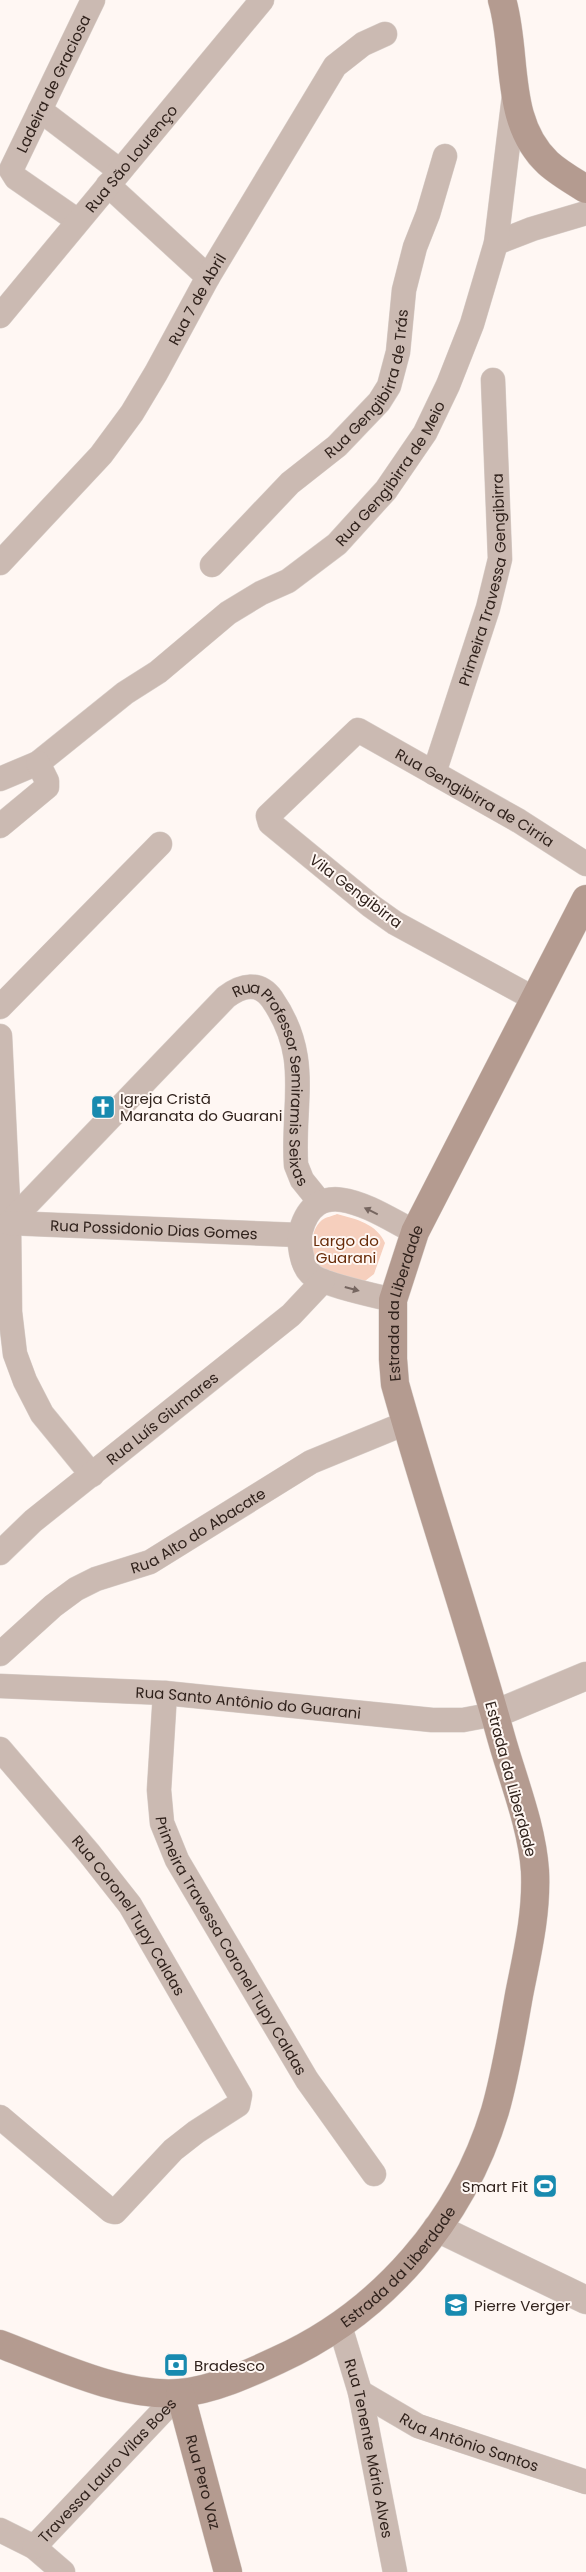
<svg xmlns="http://www.w3.org/2000/svg" width="586" height="2572" font-family="Poppins,sans-serif">
<style>
.green{fill:#f6cfbd}
.lines{fill:none;stroke-linecap:round;stroke-linejoin:round}
.minor-casing{stroke:#dad1cc;stroke-width:25}
.tertiary-casing{stroke:#dad1cc;stroke-width:29}
.secondary-casing{stroke:#dad1cc;stroke-width:29}
.minor{stroke:#cbbab2;stroke-width:24}
.tertiary{stroke:#cbbab2;stroke-width:28}
.secondary{stroke:#b49b90;stroke-width:28}
.oneway{fill:#766660}
.labels{text-anchor:middle;dominant-baseline:central;stroke-width:4;stroke-linejoin:round;paint-order:stroke}
.street-label{font-size:15px;fill:#30221c;stroke:#fff7f3}
.poi-label{font-size:15px;fill:#30221c;stroke:#fff7f3;text-anchor:start}
.park-label{font-size:15px;fill:#682b08;stroke:#fff7f3}
</style>
<rect width="100%" height="100%" fill="#fff7f3"/>
<!-- green -->
<path class="green" d="M337,1214C356,1219 377,1224 385,1243L374,1274L365,1281C353,1281 329,1276 321,1267C309,1254 309,1231 322,1220C326,1217 333,1216 337,1214Z"/>
<g class="lines">
<defs>
<g id="minor">
<path d="M40,110L120,171"/>
<path d="M108,185L208,277"/>
<path id="s1" d="M78,221L16,178L11,170L93,0"/>
<path d="M496,243L532,229L586,213"/>
<path id="s2" d="M0,316L262,0"/>
<path id="s3" d="M0,563L101,455L132,413L156,373L208,277L335,66L363,44L385,34"/>
<path id="s4" d="M212,565L290,483L337,446L379,402L389,386L398,352L404,290L415,247L428,214L445,156"/>
<path id="s5" d="M434,773L488,608L500,559L493,380"/>
<path id="s6" d="M0,779L38,763L125,693L158,672L228,613L261,593L288,581L337,544L386,490L425,433L448,385L472,324L496,243L514,96"/>
<path d="M0,826L47,787V781L38,763"/>
<path id="s7" d="M533,998L395,923L371,906L270,823L268,816L358,730L519,821L586,864"/>
<path d="M0,1007L160,844"/>
<path d="M0,1036L9,1223L10,1312L15,1354L25,1381L42,1414L92,1475"/>
<path id="s8" d="M9,1223L226,997C242,985 259,981 272,999C312,1057 292,1101 296,1165L302,1180L319,1201"/>
<path id="s9" d="M9,1223L299,1235"/>
<path d="M393,1300C377,1296 319,1284 310,1273C301,1264 298,1241 301,1230C318,1169 380,1215 415,1232"/>
<path id="s10" d="M0,1553L33,1521L291,1315L323,1281"/>
<path id="s11" d="M0,1654L53,1606L76,1589L96,1579L150,1562L311,1462L406,1423"/>
<path id="s12" d="M0,1686L165,1693L432,1720H463L495,1714"/>
<path id="s13" d="M165,1693L159,1790L162,1823L177,1860L307,2080L374,2174"/>
<path id="s14" d="M0,1749L89,1853L130,1905L240,2095L238,2105L196,2132L173,2150L115,2212L111,2211L0,2117"/>
<path id="s15" d="M340,2326L360,2392L395,2572"/>
<path id="s16" d="M360,2392L418,2426L586,2482"/>
<path d="M0,2530L34,2547L63,2572"/>
<path id="s17" d="M34,2547L180,2393"/>
</g>
<g id="tertiary">
<path d="M495,1714L586,1676"/>
<path d="M437,2228L586,2300"/>
</g>
<g id="secondary">
<path d="M502,0C518,53 503,121 548,163C559,173 573,181 586,189"/>
<path id="s18" d="M0,2344C53,2364 123,2398 180,2393C213,2390 248,2374 278,2360C382,2313 462,2220 495,2111C506,2073 512,2034 519,1995C527,1954 537,1914 535,1871C532,1826 513,1780 501,1737C468,1618 428,1502 395,1384L393,1359V1300L415,1232L586,899"/>
<path id="s19" d="M180,2393L228,2572"/>
</g>
</defs>
<!-- minor casing -->
<use href="#minor" class="minor-casing"/>
<!-- tertiary casing -->
<use href="#tertiary" class="tertiary-casing"/>
<!-- secondary casing -->
<use href="#secondary" class="secondary-casing"/>
<!-- minor -->
<use href="#minor" class="minor"/>
<!-- tertiary -->
<use href="#tertiary" class="tertiary"/>
<!-- secondary -->
<use href="#secondary" class="secondary"/>
</g>
<!-- one-way arrows -->
<defs><path id="oneway-solid" d="M-6-.8H1V-3.2L6.5 0L1 3.2V.8H-6Z" transform="scale(1.25)"/></defs>
<g class="oneway">
<use href="#oneway-solid" transform="translate(371 1211) rotate(-154)"/>
<use href="#oneway-solid" transform="translate(352 1289) rotate(15)"/>
</g>
<!-- icons -->
<defs>
<symbol id="church-square" viewBox="-11 -11 22 22"><rect x="-9" y="-9" width="18" height="18" rx="4" fill="#188aaf" stroke="#fff7f3"/><path d="M-1.2-6h2.4v3.5h3.3v2.4h-3.3V6h-2.4V-.1h-3.3v-2.4h3.3Z" fill="#fff"/></symbol>
<symbol id="stadium-square" viewBox="-11 -11 22 22"><rect x="-9" y="-9" width="18" height="18" rx="4" fill="#188aaf" stroke="#fff7f3"/><path d="M0-5a6.5 5 0 1 0 0 10a6.5 5 0 1 0 0-10ZM-3.5-1.8h7v3.6h-7Z" fill="#fff"/></symbol>
<symbol id="school-square" viewBox="-11 -11 22 22"><rect x="-9" y="-9" width="18" height="18" rx="4" fill="#188aaf" stroke="#fff7f3"/><path d="M0-5L7-2L0 1L-7-2ZM-4 1L0 2.5L4 1V4Q0 6-4 4Z" fill="#fff"/></symbol>
<symbol id="bank-square" viewBox="-11 -11 22 22"><rect x="-9" y="-9" width="18" height="18" rx="4" fill="#188aaf" stroke="#fff7f3"/><path d="M-6-4H6V4H-6ZM0-2.3a2.3 2.3 0 1 0 0 4.6a2.3 2.3 0 1 0 0-4.6Z" fill="#fff"/></symbol>
</defs>
<g fill-rule="evenodd">
<use href="#church-square" x="89" y="1093" width="28" height="28"/>
<use href="#stadium-square" x="531" y="2172" width="28" height="28"/>
<use href="#school-square" x="442" y="2291" width="28" height="28"/>
<use href="#bank-square" x="162" y="2351" width="28" height="28"/>
</g>
<g class="labels">
<!-- street labels -->
<g class="street-label">
<text stroke="none"><textPath href="#s1" startOffset="181">Ladeira de Graciosa</textPath></text>
<text stroke="none"><textPath href="#s2" startOffset="205">Rua São Lourenço</textPath></text>
<text stroke="none"><textPath href="#s3" startOffset="331">Rua 7 de Abril</textPath></text>
<text stroke="none"><textPath href="#s4" startOffset="245">Rua Gengibirra de Trás</textPath></text>
<text stroke="none"><textPath href="#s6" startOffset="502">Rua Gengibirra de Meio</textPath></text>
<text stroke="none"><textPath href="#s5" startOffset="201">Primeira Travessa Gengibirra</textPath></text>
<text stroke="none"><textPath href="#s7" startOffset="584">Rua Gengibirra de Cirria</textPath></text>
<text transform="translate(356 891) rotate(37)">Vila Gengibirra</text>
<text stroke="none"><textPath href="#s8" startOffset="440">Rua Professor Semiramis Seixas</textPath></text>
<text stroke="none"><textPath href="#s9" startOffset="145">Rua Possidonio Dias Gomes</textPath></text>
<text stroke="none"><textPath href="#s18" startOffset="1466">Estrada da Liberdade</textPath></text>
<text stroke="none"><textPath href="#s10" startOffset="211">Rua Luís Giumares</textPath></text>
<text stroke="none"><textPath href="#s11" startOffset="236">Rua Alto do Abacate</textPath></text>
<text stroke="none"><textPath href="#s12" startOffset="249">Rua Santo Antônio do Guarani</textPath></text>
<text transform="translate(511 1779) rotate(75)">Estrada da Liberdade</text>
<text stroke="none"><textPath href="#s14" startOffset="211">Rua Coronel Tupy Caldas</textPath></text>
<text stroke="none"><textPath href="#s13" startOffset="271">Primeira Travessa Coronel Tupy Caldas</textPath></text>
<text stroke="none"><textPath href="#s18" startOffset="446">Estrada da Liberdade</textPath></text>
<text stroke="none"><textPath href="#s16" startOffset="121">Rua Antônio Santos</textPath></text>
<text stroke="none"><textPath href="#s15" startOffset="126">Rua Tenente Mário Alves</textPath></text>
<text stroke="none"><textPath href="#s17" startOffset="106">Travessa Lauro Vilas Boes</textPath></text>
<text stroke="none"><textPath href="#s19" startOffset="92">Rua Pero Vaz</textPath></text>
</g>
<!-- poi labels -->
<g class="poi-label">
<text x="120" y="1098">Igreja Cristã<tspan x="120" dy="17">Maranata do Guarani</tspan></text>
<text x="528" y="2186" text-anchor="end">Smart Fit</text>
<text x="474" y="2305">Pierre Verger</text>
<text x="194" y="2365">Bradesco</text>
</g>
<!-- park labels -->
<g class="park-label">
<text x="346" y="1240">Largo do<tspan x="346" dy="17">Guarani</tspan></text>
</g>
</g>
</svg>
